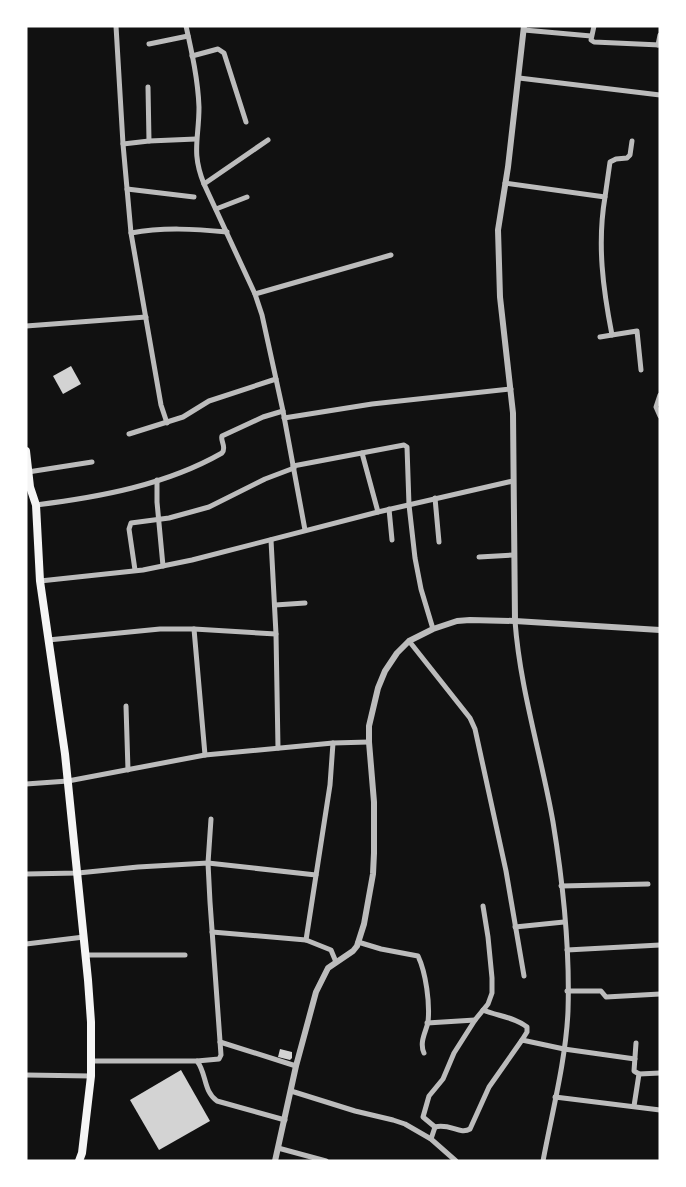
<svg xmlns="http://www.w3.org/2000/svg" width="686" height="1187" font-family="Rubik,sans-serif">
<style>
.building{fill:#d3d3d3}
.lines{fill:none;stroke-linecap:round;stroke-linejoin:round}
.minor{stroke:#bcbcbc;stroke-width:5}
.tertiary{stroke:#bcbcbc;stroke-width:6}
.trunk{stroke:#f5f5f5;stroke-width:8}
</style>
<rect width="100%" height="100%" fill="#111"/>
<!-- building -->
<g class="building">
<path d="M71,366L81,384L63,394L53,376Z"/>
<path d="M280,1049L292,1052V1058L290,1060L278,1057Z"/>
<path d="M181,1070L210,1121L159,1150L130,1100Z"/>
</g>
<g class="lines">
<!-- minor -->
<g class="minor">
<path d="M116,26L123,144L131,233L161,405L167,423"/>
<path d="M186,26C192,53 198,80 199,107C199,139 191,152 204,184L255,294L262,315L283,411L305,530"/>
<path d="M594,26L591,40L594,42L660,45"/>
<path d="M524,30L591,36"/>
<path d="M149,44L188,36"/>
<path d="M658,45L660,35"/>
<path d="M192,56L218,49L224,53L246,122"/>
<path d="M519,78L660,95"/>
<path d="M148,87L149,141"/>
<path d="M123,144L149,141L196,139"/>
<path d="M505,183L605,197C597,244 603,289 612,335L637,331L641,370"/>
<path d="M204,184L268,140"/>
<path d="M127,189L194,197"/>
<path d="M605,197L610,162L616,159L627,158L630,155L632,141"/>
<path d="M216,209L247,197"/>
<path d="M131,233C163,227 195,229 227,232"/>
<path d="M255,294L391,255"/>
<path d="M26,326L146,317"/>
<path d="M600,337L612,335"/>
<path d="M660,395L656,407L660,416"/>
<path d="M284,418L372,404L511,389"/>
<path d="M129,434L183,417L209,401L276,379"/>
<path d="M362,453L378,512"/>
<path d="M293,466L404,445L407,447L409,505L415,558L421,589L433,629"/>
<path d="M28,472L92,462"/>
<path d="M157,480V502L163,566"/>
<path d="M435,498L439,542"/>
<path d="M36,505C100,497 166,485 222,453C227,447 220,441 222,436L263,417L283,411"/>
<path d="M389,509L392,540"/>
<path d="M271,540L276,634L278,748"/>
<path d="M479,557L514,555"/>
<path d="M135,570L129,529L131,523L169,518L209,507L265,479L294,468"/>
<path d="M40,581L143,570L192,560L378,512L513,481"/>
<path d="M275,605L305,603"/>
<path d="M515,621C520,689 541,754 553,822C563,883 570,949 568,1011C566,1059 552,1113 543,1161"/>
<path d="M194,629L205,755"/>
<path d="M48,640L160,629H194L276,634"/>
<path d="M409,641L470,718L475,729L506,871L524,976"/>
<path d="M126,706L128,770"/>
<path d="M26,784L68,781L205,755L333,743L369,742"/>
<path d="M26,874L78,873L138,867L208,863L316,875"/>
<path d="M561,886L648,884"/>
<path d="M515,927L564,922"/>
<path d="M212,932L306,940L331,950L336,962"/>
<path d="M306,940L330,785L333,743"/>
<path d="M358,942L381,949L418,956C426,973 430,1003 428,1022C426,1032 419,1042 424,1053"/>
<path d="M26,944L84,937"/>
<path d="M567,950L660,945"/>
<path d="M86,955H185"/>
<path d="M567,991H601L606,997L660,994"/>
<path d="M483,1010C497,1016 515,1017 527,1027V1032L522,1040"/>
<path d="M427,1023L475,1020"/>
<path d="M220,1042L296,1066"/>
<path d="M91,1061H197C207,1074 203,1091 217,1101L285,1120"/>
<path d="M197,1061L219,1059L221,1055L210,902L208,863L211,819"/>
<path d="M639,1074L660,1073"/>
<path d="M26,1075L91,1076"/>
<path d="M291,1091L355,1111L393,1120L405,1124L431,1139L456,1161"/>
<path d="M555,1097L660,1110"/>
<path d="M634,1106L639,1074L634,1071L636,1043"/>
<path d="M435,1127C450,1123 460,1135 470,1129L489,1087L522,1040L564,1049L635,1059"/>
<path d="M431,1139L435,1127L423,1117L429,1096L443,1079L454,1053L475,1020L488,1004L492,993V978L488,937L483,906"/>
<path d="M278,1148L326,1161"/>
</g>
<!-- tertiary -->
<g class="tertiary">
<path d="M515,621L513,413L500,297L498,230L508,167L524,26"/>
<path d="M275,1161L296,1066L316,992L328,968L353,951L357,946L364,924L373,874L374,853V802L369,742V726L378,688L385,671L397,653L409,641L433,629L457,621L470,620L515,621L660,630"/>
</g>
<!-- trunk -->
<path class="trunk" d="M26,451L30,487L36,505L40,581L65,754L88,980L91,1022V1076L82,1153L79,1161"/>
</g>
<!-- border -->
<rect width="686" height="1187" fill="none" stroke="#ffffff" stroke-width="55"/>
</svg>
